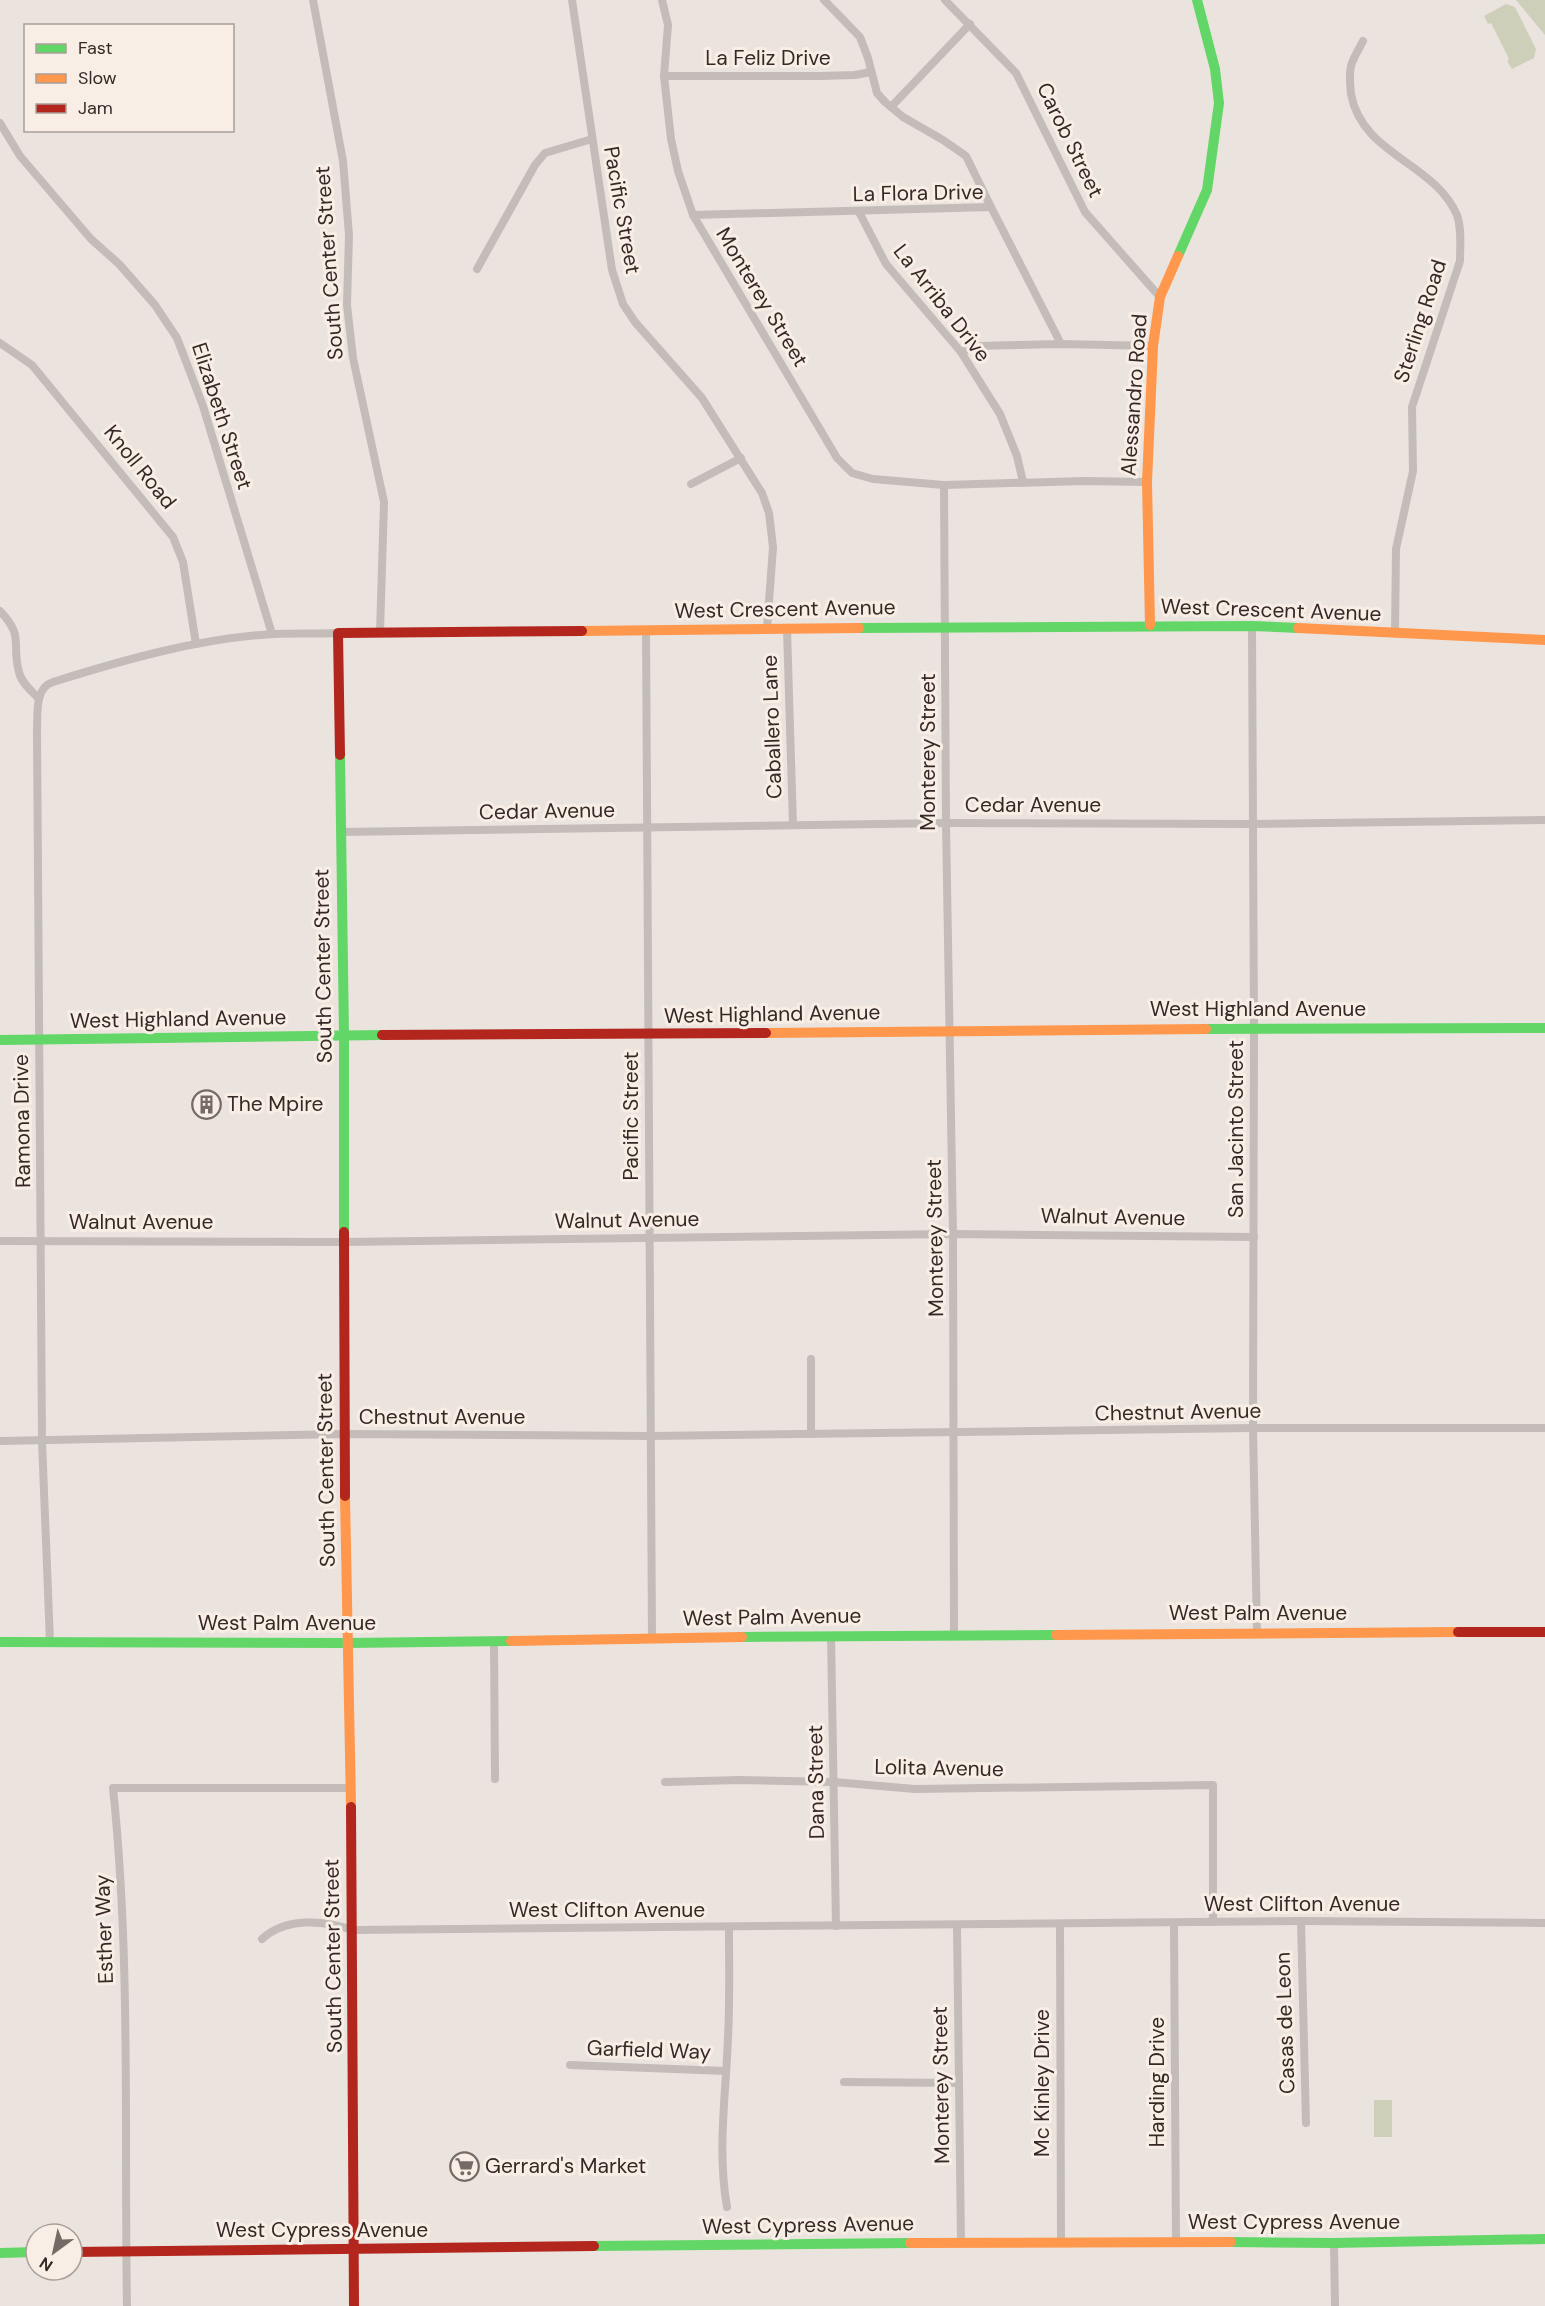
<svg xmlns="http://www.w3.org/2000/svg" width="1545" height="2306" font-family="'DM Sans',sans-serif">
<style>
.green{fill:#cdcfb9}
.lines{fill:none;stroke-linecap:round;stroke-linejoin:round}
.street{stroke:#c3bcb8;stroke-width:8}
.fast{stroke:#63d668;stroke-width:10}
.slow{stroke:#ff974d;stroke-width:10}
.jam{stroke:#b3261e;stroke-width:10}
.labels{text-anchor:middle;dominant-baseline:central;stroke-width:6;stroke-linejoin:round;paint-order:stroke}
.street-label{font-size:21px;fill:#342926;stroke:#f8eee5}
.poi-label{font-size:21px;fill:#342926;stroke:#f8eee5;text-anchor:start}
</style>
<rect width="100%" height="100%" fill="#ebe4de"/>
<!-- green -->
<g class="green">
<path d="M1516,0H1545V35Z"/>
<path d="M1506,4L1515,7L1536,49L1534,58L1512,69L1507,61L1509,59L1491,23L1488,24L1484,16Z"/>
<rect x="1374" y="2100" width="18" height="37"/>
</g>
<g class="lines">
<!-- street -->
<g class="street">
<path d="M313,0L343,161L349,235L347,305L353,358L384,502L380,632"/>
<path d="M572,0L612,270L623,304L635,322L702,398L762,493L769,513L773,547L767,629"/>
<path d="M662,0L668,25L664,76L671,139L678,171L693,215L837,458L852,473L873,479L944,485L946,823L953,1234L954,1635"/>
<path d="M824,0L860,37L868,58L877,93L885,102L903,117L943,140L966,156L991,207"/>
<path d="M945,0L1016,73L1085,212L1160,297"/>
<path d="M1363,41C1359,49 1353,58 1351,66C1349,74 1350,85 1351,94C1362,155 1434,162 1457,215C1462,229 1460,247 1460,261L1412,407L1413,471L1396,549L1395,633"/>
<path d="M664,76H821L855,75L871,72"/>
<path d="M891,107L970,24"/>
<path d="M0,123L20,156L91,239L119,264L155,305L177,338L203,406L272,634"/>
<path d="M859,212L886,264L961,352L1000,414L1017,456L1023,482"/>
<path d="M693,215L991,207L1061,344"/>
<path d="M477,269L535,165L545,153L592,139"/>
<path d="M0,343L32,365L173,537L183,562L196,644"/>
<path d="M961,352L978,346L1061,344L1153,346"/>
<path d="M691,484L741,458"/>
<path d="M944,485L1083,481L1147,482"/>
<path d="M0,611C25,637 11,644 19,672C21,683 32,691 39,699"/>
<path d="M1252,626L1254,1028L1253,1428L1257,1633"/>
<path d="M787,629L793,825"/>
<path d="M646,630L652,1638"/>
<path d="M341,832L946,823L1251,824L1545,820"/>
<path d="M0,1241L345,1242L953,1234L1254,1237"/>
<path d="M811,1359V1434"/>
<path d="M0,1441L344,1434L652,1436L1253,1428H1545"/>
<path d="M831,1636L836,1926"/>
<path d="M50,1642L42,1441L37,730C38,715 34,688 53,682C123,660 200,638 274,634C295,633 317,634 338,633"/>
<path d="M494,1642L495,1779"/>
<path d="M665,1782L739,1780L834,1782L915,1789L1213,1785V1922"/>
<path d="M1301,1921L1306,2123"/>
<path d="M1174,1923L1176,2242"/>
<path d="M1060,1924L1061,2242"/>
<path d="M957,1925L961,2243"/>
<path d="M262,1939C286,1917 323,1920 353,1930L1301,1921L1545,1923"/>
<path d="M570,2065L726,2071"/>
<path d="M844,2082L959,2083"/>
<path d="M727,2207C717,2150 726,2095 728,2037C730,2001 729,1964 729,1927"/>
<path d="M1334,2243L1335,2306"/>
<path d="M127,2306C124,2134 131,1960 113,1788H350"/>
</g>
<!-- fast -->
<g class="fast">
<path d="M1178,256L1207,190L1219,103L1215,69L1197,0"/>
<path d="M859,628L1252,626L1298,628"/>
<path d="M340,755L344,1036V1232"/>
<path d="M1206,1029L1545,1028"/>
<path d="M0,1040L382,1035"/>
<path d="M742,1637L1056,1635"/>
<path d="M0,1642L348,1643L511,1641"/>
<path d="M1231,2242L1334,2243L1545,2239"/>
<path d="M594,2246L910,2243"/>
<path d="M0,2253L36,2252"/>
</g>
<!-- slow -->
<g class="slow">
<path d="M1150,625L1147,482L1153,346L1160,297L1178,256"/>
<path d="M1298,628L1545,640"/>
<path d="M582,631L859,628"/>
<path d="M766,1033L1206,1029"/>
<path d="M345,1496L351,1807"/>
<path d="M1056,1635L1458,1632"/>
<path d="M511,1641L742,1637"/>
<path d="M910,2243L1231,2242"/>
</g>
<!-- jam -->
<g class="jam">
<path d="M340,755L338,633L582,631"/>
<path d="M382,1035L766,1033"/>
<path d="M344,1232L345,1496"/>
<path d="M1458,1632H1545"/>
<path d="M351,1807L354,2306"/>
<path d="M72,2252L594,2246"/>
</g>
</g>
<!-- icons -->
<defs>
<symbol id="building-ring" viewBox="-11 -11 22 22"><circle r="9.5" fill="#f8eee5" stroke="#746a66" stroke-width="1.5"/><path d="M-4-6H4V6H1V3H-1V6H-4ZM-2.5-4.3h1.7v1.8h-1.7ZM.8-4.3h1.7v1.8H.8ZM-2.5-1h1.7V.8h-1.7ZM.8-1h1.7V.8H.8Z" fill="#746a66"/></symbol>
<symbol id="supermarket-ring" viewBox="-11 -11 22 22"><circle r="9.5" fill="#f8eee5" stroke="#746a66" stroke-width="1.5"/><path d="M-6-5.5h2.5l.6 2H6L4.5 2H-2.5L-4.4-4H-6ZM-1.5 3.2a1.3 1.3 0 1 0 .1 0ZM3 3.2a1.3 1.3 0 1 0 .1 0Z" fill="#746a66"/></symbol>
</defs>
<g fill-rule="evenodd">
<use href="#building-ring" x="190" y="1088" width="33" height="33"/>
<use href="#supermarket-ring" x="448" y="2150" width="33" height="33"/>
</g>
<g class="labels">
<!-- street labels -->
<g class="street-label">
<text x="768" y="58">La Feliz Drive</text>
<text transform="translate(1070 140) rotate(64)">Carob Street</text>
<text transform="translate(918 193) rotate(-1)">La Flora Drive</text>
<text transform="translate(622 210) rotate(80)">Pacific Street</text>
<text transform="translate(329 263) rotate(-94)">South Center Street</text>
<text transform="translate(762 297) rotate(59)">Monterey Street</text>
<text transform="translate(942 303) rotate(52)">La Arriba Drive</text>
<text transform="translate(1420 321) rotate(-72)">Sterling Road</text>
<text transform="translate(1134 395) rotate(-86)">Alessandro Road</text>
<text transform="translate(222 416) rotate(72)">Elizabeth Street</text>
<text transform="translate(140 467) rotate(51)">Knoll Road</text>
<text transform="translate(785 609) rotate(-1)">West Crescent Avenue</text>
<text transform="translate(1271 610) rotate(2)">West Crescent Avenue</text>
<text transform="translate(772 727) rotate(-92)">Caballero Lane</text>
<text transform="translate(928 752) rotate(-90)">Monterey Street</text>
<text x="1033" y="805">Cedar Avenue</text>
<text transform="translate(547 811) rotate(-1)">Cedar Avenue</text>
<text transform="translate(323 966) rotate(-91)">South Center Street</text>
<text x="1258" y="1009">West Highland Avenue</text>
<text transform="translate(772 1014) rotate(-1)">West Highland Avenue</text>
<text transform="translate(178 1019) rotate(-1)">West Highland Avenue</text>
<text transform="translate(631 1116) rotate(-90)">Pacific Street</text>
<text transform="translate(22 1121) rotate(-91)">Ramona Drive</text>
<text transform="translate(1236 1129) rotate(-90)">San Jacinto Street</text>
<text transform="translate(1113 1217) rotate(1)">Walnut Avenue</text>
<text transform="translate(627 1220) rotate(-1)">Walnut Avenue</text>
<text x="141" y="1222">Walnut Avenue</text>
<text transform="translate(935 1238) rotate(-91)">Monterey Street</text>
<text transform="translate(1178 1412) rotate(-1)">Chestnut Avenue</text>
<text x="442" y="1417">Chestnut Avenue</text>
<text transform="translate(326 1470) rotate(-91)">South Center Street</text>
<text x="1258" y="1613">West Palm Avenue</text>
<text transform="translate(772 1617) rotate(-1)">West Palm Avenue</text>
<text x="287" y="1623">West Palm Avenue</text>
<text transform="translate(939 1768) rotate(1)">Lolita Avenue</text>
<text transform="translate(816 1782) rotate(-91)">Dana Street</text>
<text x="1302" y="1904">West Clifton Avenue</text>
<text x="607" y="1910">West Clifton Avenue</text>
<text transform="translate(104 1929) rotate(-92)">Esther Way</text>
<text transform="translate(333 1956) rotate(-91)">South Center Street</text>
<text transform="translate(1285 2023) rotate(-92)">Casas de Leon</text>
<text transform="translate(649 2050) rotate(2)">Garfield Way</text>
<text transform="translate(1157 2082) rotate(-90)">Harding Drive</text>
<text transform="translate(1042 2083) rotate(-90)">Mc Kinley Drive</text>
<text transform="translate(941 2085) rotate(-91)">Monterey Street</text>
<text x="1294" y="2222">West Cypress Avenue</text>
<text transform="translate(808 2225) rotate(-1)">West Cypress Avenue</text>
<text x="322" y="2230">West Cypress Avenue</text>
</g>
<!-- poi labels -->
<g class="poi-label">
<text x="227" y="1104">The Mpire</text>
<text x="485" y="2166">Gerrard's Market</text>
</g>
</g>
<!-- legend -->
<rect x="24" y="24" width="210" height="108" fill="#f8eee5" stroke="#aa9f99" stroke-width="1.5"/>
<rect x="36" y="44" width="30" height="9" fill="#63d668" stroke="#aa9f99" stroke-width="1.5"/>
<text x="78" y="54" font-size="18" fill="#342926">Fast</text>
<rect x="36" y="74" width="30" height="9" fill="#ff974d" stroke="#aa9f99" stroke-width="1.5"/>
<text x="78" y="84" font-size="18" fill="#342926">Slow</text>
<rect x="36" y="104" width="30" height="9" fill="#b3261e" stroke="#aa9f99" stroke-width="1.5"/>
<text x="78" y="114" font-size="18" fill="#342926">Jam</text>
<!-- north arrow -->
<g transform="translate(54 2252) rotate(213)"><circle r="28" fill="#f8eee5" stroke="#aa9f99" stroke-width="1.5"/>
<path d="M0-4.5L10 22L0 15L-10 22Z" fill="#746a66"/>
<text y="-9" font-size="16" font-weight="bold" text-anchor="middle" fill="#342926">N</text>
</g>
</svg>
